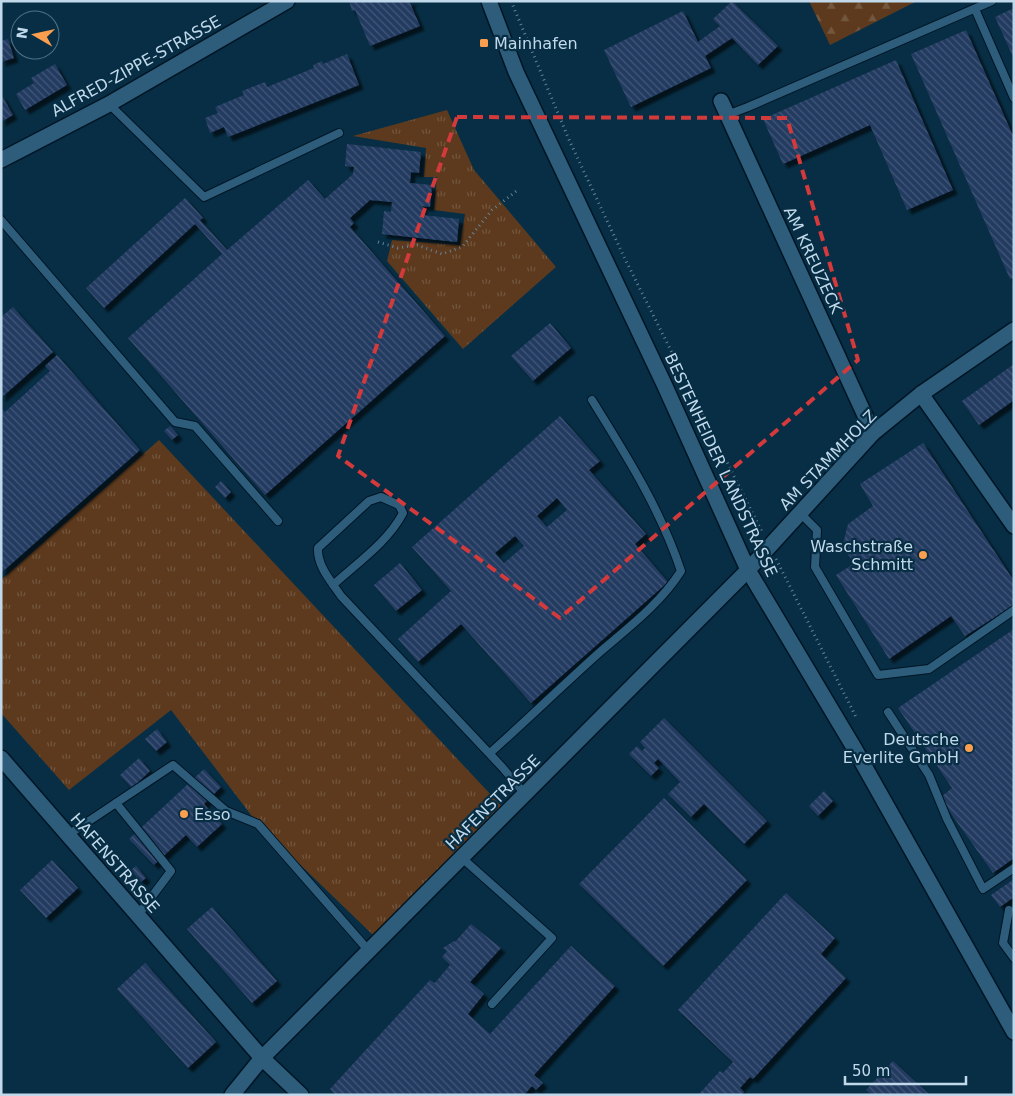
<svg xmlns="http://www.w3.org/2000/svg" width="1015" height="1096" font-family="'DejaVu Sans',sans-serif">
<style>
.grass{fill:url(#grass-tufts)}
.forest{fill:url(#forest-firs)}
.building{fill:url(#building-back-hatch);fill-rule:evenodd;filter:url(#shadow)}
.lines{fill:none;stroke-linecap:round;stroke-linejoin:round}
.service-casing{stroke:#001524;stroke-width:10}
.minor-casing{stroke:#001524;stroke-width:18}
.secondary-casing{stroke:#001524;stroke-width:18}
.path{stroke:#638397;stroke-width:3;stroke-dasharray:1 4;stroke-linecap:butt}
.service{stroke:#2d5d7b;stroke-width:8}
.minor{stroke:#2d5d7b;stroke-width:15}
.secondary{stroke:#2d5d7b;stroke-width:15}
.marked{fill:none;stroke:#d43a3c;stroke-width:4;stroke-dasharray:10 6;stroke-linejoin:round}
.poi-dot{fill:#fa9f4f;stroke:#072e44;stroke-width:2}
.labels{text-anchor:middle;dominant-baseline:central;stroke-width:4.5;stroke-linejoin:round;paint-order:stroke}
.poi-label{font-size:16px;fill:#c1d9eb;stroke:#072e44;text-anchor:start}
.street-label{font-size:16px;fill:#c1d9eb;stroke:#072e44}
</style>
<defs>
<pattern id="grass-tufts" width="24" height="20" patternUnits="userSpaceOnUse" patternTransform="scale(1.25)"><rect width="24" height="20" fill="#5d3a1d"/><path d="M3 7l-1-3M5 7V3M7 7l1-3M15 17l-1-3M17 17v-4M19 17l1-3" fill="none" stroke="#72563e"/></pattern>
<pattern id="forest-firs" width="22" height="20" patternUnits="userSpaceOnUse" patternTransform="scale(1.25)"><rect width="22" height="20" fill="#5d3a1d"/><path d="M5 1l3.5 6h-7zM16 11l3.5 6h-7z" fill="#72563e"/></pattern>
<pattern id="building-back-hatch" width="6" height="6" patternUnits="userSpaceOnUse" patternTransform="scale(1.25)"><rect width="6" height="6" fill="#243b61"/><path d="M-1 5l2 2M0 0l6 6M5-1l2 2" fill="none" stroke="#425778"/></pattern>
<filter id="shadow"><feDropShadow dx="4.5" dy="4.5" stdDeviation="1" flood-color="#0009"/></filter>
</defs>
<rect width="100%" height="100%" fill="#072e44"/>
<!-- grass -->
<g class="grass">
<path d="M447,110L474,170L556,267L463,349L387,261L392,240L460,245L465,214L434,210L437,177H424L426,148L353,136Z"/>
<path d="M159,440L507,812L373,935L258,824L171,710L69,790L1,713V580Z"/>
</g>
<!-- forest -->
<path class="forest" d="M809,1H917L830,45Z"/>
<!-- building -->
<g class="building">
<path d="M349,1H414L410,3L420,26L370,46L355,10L352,11Z"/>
<path d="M732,1L778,46L758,65L732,38L705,56L711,68L631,107L604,50L683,11L698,42L720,26L713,19Z"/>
<path d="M1014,8V59L995,17Z"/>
<path d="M966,30L1014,138V278L1010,279L911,54Z"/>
<path d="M8,39L14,58L1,62V41Z"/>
<path d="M347,54L359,85L228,137L224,127L210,133L205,118L218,113L215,107L244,95L242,91L265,82L267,87L314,68L313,65L322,61L323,64Z"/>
<path d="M896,60L953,190L907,210L870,125L783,164L763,119Z"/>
<path d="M55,64L67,85L25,110L16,94L34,83L31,78Z"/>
<path d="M1,94L13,115L1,122Z"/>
<path d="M347,144L421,152L419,173L411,172L410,183L432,185L430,207L423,206L422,215L459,219L457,242L382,234L384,211L391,212L392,202L370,200L350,218L354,223L350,227L445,336L265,495L128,338L222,254L195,224L104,308L86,288L185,198L203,218L200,220L227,250L308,180L325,199L353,174L354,167L345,166Z"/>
<path d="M13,307L53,352L1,398V317Z"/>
<path d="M550,323L571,348L533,381L511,356Z"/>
<path d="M57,355L140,450L1,573V408L5,412L50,371L45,366Z"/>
<path d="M1014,364V400L979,425L962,401Z"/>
<path d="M560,416L600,461L589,470L646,534L635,544L668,582L531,703L461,624L418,662L398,639L451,591L412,547ZM557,498L567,510L547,527L537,516ZM515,536L524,546L504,563L495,553Z"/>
<path d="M170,426L178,435L172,440L164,431Z"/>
<path d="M923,443L1014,581V605L965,636L951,616L889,659L836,575L855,563L842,548L848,524L873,506L860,484Z"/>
<path d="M221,481L231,492L225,498L215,487Z"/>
<path d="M400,563L422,590L396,611L374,585Z"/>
<path d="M1014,629V858L993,873L940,798L952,788L898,708Z"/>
<path d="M664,718L767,821L744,844L704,804L691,817L668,794L680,782L658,759L654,763L659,768L651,776L629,754L637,746L642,751L645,748L640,742Z"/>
<path d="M157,729L167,742L156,751L145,739Z"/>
<path d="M139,758L150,771L132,788L120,775Z"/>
<path d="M204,769L221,787L204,804L222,824L197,847L186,835L154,865L129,839Z"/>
<path d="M824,791L833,801L818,816L809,806Z"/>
<path d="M664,798L747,880L663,966L579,884Z"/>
<path d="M52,860L78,888L46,918L20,890Z"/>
<path d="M136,866L146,878L141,882L131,870Z"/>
<path d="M1014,879V897L1000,907L991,895Z"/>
<path d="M786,893L835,938L821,954L846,978L753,1079L750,1077L740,1088L744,1092L742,1095H698L720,1071L723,1073L733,1062L678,1010Z"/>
<path d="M212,907L277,981L252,1003L187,929Z"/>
<path d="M471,924L501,948L470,982L484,994L468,1014L490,1034L571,946L615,986L534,1075L543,1083L536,1090L532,1086L524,1095H336L330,1089L430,980L435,983L450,965L442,957L447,951L443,948L454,941L455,942Z"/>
<path d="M145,963L216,1042L188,1068L117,989Z"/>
<path d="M893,1061L930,1095H872L866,1090Z"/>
</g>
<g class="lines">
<defs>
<g id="service">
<path d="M975,9L1014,98"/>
<path d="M109,104L204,197L339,133"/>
<path d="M727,115L748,107L992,1"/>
<path d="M1,220L175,422L195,426L278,521"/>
<path d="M800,513L817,530L815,567L878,675L929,669L1014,610"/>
<path d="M333,585C357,563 388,542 403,513L399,505L381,497L369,501L318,548C317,566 331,581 341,596L502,767L525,794"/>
<path d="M888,712L929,775L947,819L983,889L1014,868"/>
<path d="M490,753C527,720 563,685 600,652C629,627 660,604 681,571C660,508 626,455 592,400"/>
<path d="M116,803L171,871L138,915"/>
<path d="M68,835L173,765L226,811L258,824L369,951"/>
<path d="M462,858L552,938L492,1004"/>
<path d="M1009,910L1003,943L1014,958"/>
</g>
<g id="minor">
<path d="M721,101L873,433"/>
<path d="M1,160L109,104L287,1"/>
<path d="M921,394L1014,526"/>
<path d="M1,758L262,1058L748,570L873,433L921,394L1014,330"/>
<path d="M232,1095L262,1058L301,1095"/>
</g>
<path id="secondary" d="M489,1L516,72L664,384L748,570L853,746L1014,1032"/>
</defs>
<!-- service casing -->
<use href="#service" class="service-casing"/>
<!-- minor casing -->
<use href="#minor" class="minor-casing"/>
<!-- secondary casing -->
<use href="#secondary" class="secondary-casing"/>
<!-- path -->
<g class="path">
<path d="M511,1L570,142L625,259L763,534"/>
<path d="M378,242L398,248L417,245L442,254L462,247L492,210L519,189"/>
<path d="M776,559L857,719"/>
</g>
<!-- service -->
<use href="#service" class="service"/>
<!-- minor -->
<use href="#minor" class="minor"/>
<!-- secondary -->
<use href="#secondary" class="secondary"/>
</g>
<!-- marked area -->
<path class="marked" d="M457,117L787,118L858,360L560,618L338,456Z"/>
<!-- markers -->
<g class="poi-dot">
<rect x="479" y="38" width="10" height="10" rx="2.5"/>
<circle cx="923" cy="555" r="5"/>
<circle cx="969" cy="748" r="5"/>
<circle cx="184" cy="814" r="5"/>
</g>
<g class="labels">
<!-- poi labels -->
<g class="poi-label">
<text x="494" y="43">Mainhafen</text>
<text x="913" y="546" text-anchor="end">Waschstraße<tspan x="913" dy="18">Schmitt</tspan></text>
<text x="959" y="739" text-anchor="end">Deutsche<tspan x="959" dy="18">Everlite GmbH</tspan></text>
<text x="194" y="814">Esso</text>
</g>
<!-- street labels -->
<g class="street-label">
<text transform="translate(136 66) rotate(-29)">ALFRED-ZIPPE-STRASSE</text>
<text transform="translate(813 260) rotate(65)">AM KREUZECK</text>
<text transform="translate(828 460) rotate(-46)">AM STAMMHOLZ</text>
<text transform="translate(721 465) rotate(65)">BESTENHEIDER LANDSTRASSE</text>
<text transform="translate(493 802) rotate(-45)">HAFENSTRASSE</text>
<text transform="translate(115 863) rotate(49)">HAFENSTRASSE</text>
</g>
</g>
<!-- border -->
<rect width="1015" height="1096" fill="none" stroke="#c1d9eb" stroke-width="5"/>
<!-- north arrow -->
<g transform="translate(35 35) rotate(279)"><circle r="24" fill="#072e44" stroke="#517287"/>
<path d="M0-4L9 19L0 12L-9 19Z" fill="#fa9f4f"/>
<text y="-8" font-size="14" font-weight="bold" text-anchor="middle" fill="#c1d9eb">N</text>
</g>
<!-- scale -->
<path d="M845 1076v8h121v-8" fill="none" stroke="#c1d9eb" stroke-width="2.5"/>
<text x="852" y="1076" font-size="15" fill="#c1d9eb" stroke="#072e44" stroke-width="4" paint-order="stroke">50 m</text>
</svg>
